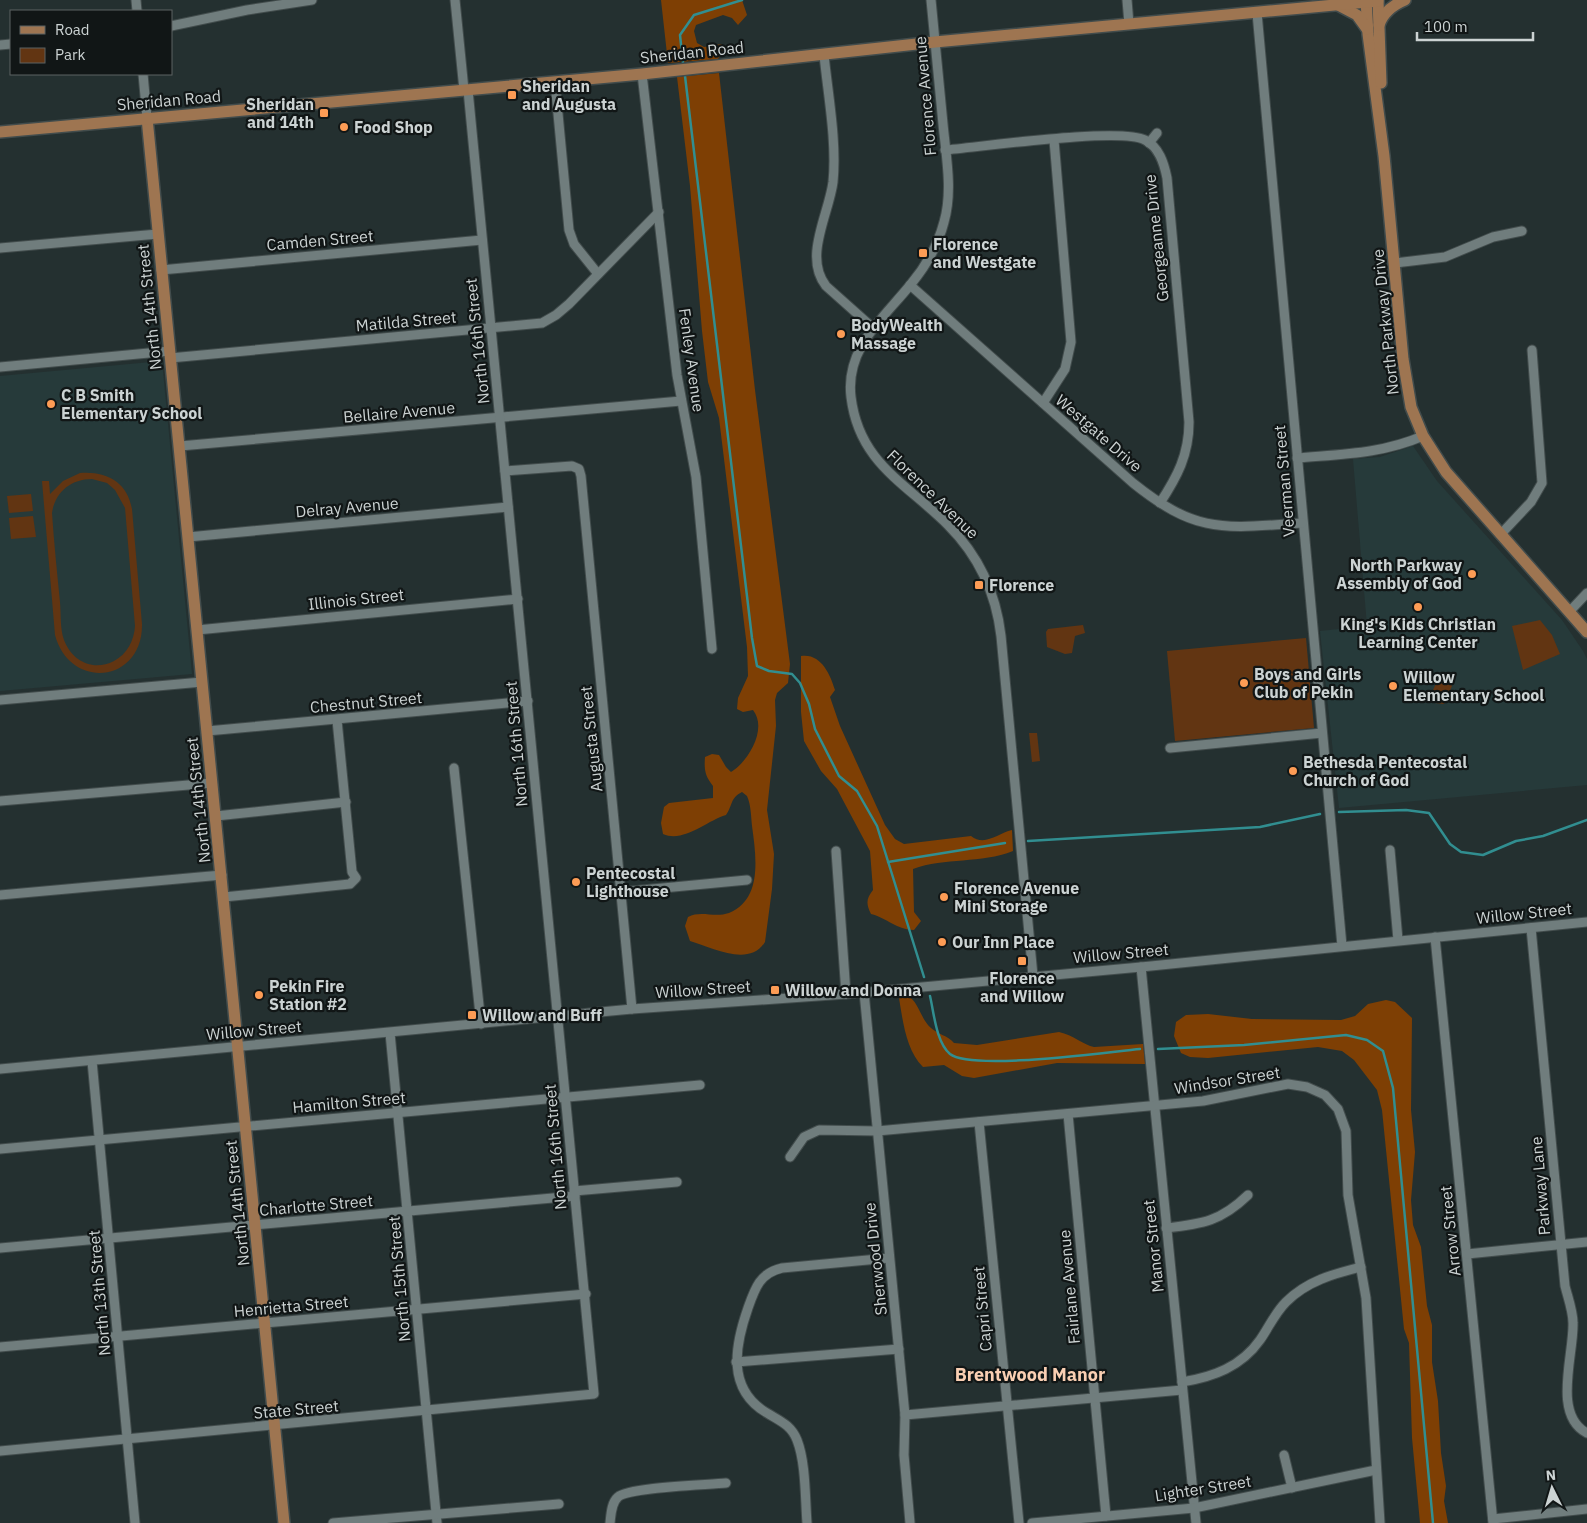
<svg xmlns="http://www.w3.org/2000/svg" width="1587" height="1523" font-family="'IBM Plex Sans',sans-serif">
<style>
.built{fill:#263a3a}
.green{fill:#623512;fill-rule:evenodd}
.forest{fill:#7e3f04}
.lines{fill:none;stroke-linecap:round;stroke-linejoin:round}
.stream{stroke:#318e90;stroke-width:2.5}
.minor-casing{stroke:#424c4c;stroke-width:11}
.major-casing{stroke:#424c4c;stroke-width:14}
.minor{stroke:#707d7d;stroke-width:9}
.major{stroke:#9e7551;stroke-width:11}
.poi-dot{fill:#fd9c55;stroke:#111616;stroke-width:2}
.labels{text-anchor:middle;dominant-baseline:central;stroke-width:4.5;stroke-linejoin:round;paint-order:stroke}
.street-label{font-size:16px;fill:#ccd3d3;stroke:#111616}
.poi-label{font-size:16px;font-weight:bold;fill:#ccd3d3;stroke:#111616;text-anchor:start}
.neighbourhood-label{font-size:18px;font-weight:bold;fill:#f9cfb3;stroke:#111616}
</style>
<rect width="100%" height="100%" fill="#243030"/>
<!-- built -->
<g class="built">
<path d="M162,361L192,674L0,691V376Z"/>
<path d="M1413,446L1437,481L1562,620L1583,651L1587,659V785L1339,808L1320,631L1367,626L1353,459L1380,457Z"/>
</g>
<!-- green -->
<g class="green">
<path d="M80,473C107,471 127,482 132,509L142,624C143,683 70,691 55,635L42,481H49L50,494L63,481ZM92,479L107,483L115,490L125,508L135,626C134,641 127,654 114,661C93,672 72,661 64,640C60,629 61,614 60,602C57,572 54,543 52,513C55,492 71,479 92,479Z"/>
<path d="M31,494L33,511L9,513L7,496Z"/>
<path d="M33,516L36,537L11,539L9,518Z"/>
<path d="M1540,620L1552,635L1560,654L1523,670L1512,626Z"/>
<path d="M1083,625L1085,633L1075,636L1072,653L1065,654L1047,647L1046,632L1048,629Z"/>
<path d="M1306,638L1314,728L1175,741L1167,651Z"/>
<path d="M1440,675H1445L1452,686L1444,704L1435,703L1433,690Z"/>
<path d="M1029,733H1037L1040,761L1032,762Z"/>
</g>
<!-- forest -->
<g class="forest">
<path d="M661,0H742L747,15L738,25L732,18L723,15L696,25L694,31L697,43L704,47L722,44L723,51L718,59L668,63Z"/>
<path d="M719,73L755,390L790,664L788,683L777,693L775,700L776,726L767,810L774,854L772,889L765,942C749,968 711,947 690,941L685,926L688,917C701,910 714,918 729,913C763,899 756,856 752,826C751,816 751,805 747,796L742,792C730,798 733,805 726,815C706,821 684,843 663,834L661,823L664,807L669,803L713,798V786C705,776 704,770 705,757L712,754L719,755L726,767L731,772C748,762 768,729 753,710L743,712L737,709L738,698L748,676L747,647L719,418L708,382L702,331L690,186L677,77Z"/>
<path d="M801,656C821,653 830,674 835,690L830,697L840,726L885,825L895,839L904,844L971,836C985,847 998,833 1012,830L1013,851C981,864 945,857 913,869L914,912L921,921L914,930C897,930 887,918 871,914C866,904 866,899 873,890L870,851L837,789L821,771L804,741L801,712Z"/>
<path d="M908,996C919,1002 921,1020 931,1028C939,1035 947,1035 954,1043L977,1045L1059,1032C1073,1035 1084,1045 1094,1047L1143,1044L1145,1064L1057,1063L974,1078L962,1076L944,1065L923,1067C906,1050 903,1022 899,998Z"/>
<path d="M1386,1000L1395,1002L1412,1018L1411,1110L1415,1152L1411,1200L1413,1225L1421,1247L1427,1306L1432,1325V1362L1438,1401L1441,1453L1446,1486L1444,1501L1448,1523H1420L1412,1438L1409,1343L1404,1329L1382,1110L1377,1090L1354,1060L1342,1051L1318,1047L1208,1058L1190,1057L1181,1053L1174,1036L1176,1022L1186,1015L1208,1014L1252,1019L1341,1020L1355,1016L1368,1004Z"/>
</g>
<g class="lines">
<!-- stream -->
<g class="stream">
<path d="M683,63L680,35L694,15L742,0"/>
<path d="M685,76L752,638L757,666L769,671L792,674L800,683L809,704L815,729L839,776L857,791L877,826L924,977"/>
<path d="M1339,812L1406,810L1429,813L1450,844L1461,852L1483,855L1516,841L1543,836L1587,820"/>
<path d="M1028,841L1260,827L1320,814"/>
<path d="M888,862L1005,843"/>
<path d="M930,996C934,1013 936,1042 950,1054C972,1071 1106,1052 1140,1049"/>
<path d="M1158,1049L1244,1045L1346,1035L1367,1040L1383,1051L1393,1088L1433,1523"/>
</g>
<defs>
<g id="minor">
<path d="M136,0L137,11"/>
<path d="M455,0L464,90"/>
<path d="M931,0C935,41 939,83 943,124C946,156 953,191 944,222C938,245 926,266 911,284C883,319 845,348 851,397C859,463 906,483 948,525C979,556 996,593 1001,636L1033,976"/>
<path d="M1127,0L1129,24"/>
<path d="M1257,13L1342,946"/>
<path d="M171,26L247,10L312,0"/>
<path d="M0,45L11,44"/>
<path d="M824,55C828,95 837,142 833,182C829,214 803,257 826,286L872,327"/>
<path d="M143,74L147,118"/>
<path d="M642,74L677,375L696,477L712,649"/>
<path d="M555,82L569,230L574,244L598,274"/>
<path d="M1149,143L1157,133"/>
<path d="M945,150C981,147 1120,127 1145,140C1159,147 1164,163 1167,178L1189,422C1189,455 1177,477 1160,503"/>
<path d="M0,248L158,234"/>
<path d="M1395,263L1445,257L1493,237L1522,231"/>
<path d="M161,270L482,240"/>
<path d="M910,285L1133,483C1198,535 1224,528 1302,523"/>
<path d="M170,358L542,323L556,315L569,304L659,212"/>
<path d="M0,367L170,351"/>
<path d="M1043,403L1065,369L1071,342L1054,140"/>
<path d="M180,446L681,401"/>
<path d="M1297,458C1342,454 1381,454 1423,436"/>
<path d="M505,471L572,466L579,469L581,476L632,1009"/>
<path d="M1501,534L1531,502L1542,483L1532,350"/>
<path d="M188,537L508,507"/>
<path d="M1570,611L1587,593"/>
<path d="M197,630L518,599"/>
<path d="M0,700L202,682"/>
<path d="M207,731L528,701"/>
<path d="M1170,748L1322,733"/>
<path d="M454,768L481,1024"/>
<path d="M0,801L212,783"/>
<path d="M216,816L346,802"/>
<path d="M1390,850L1398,940"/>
<path d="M836,851L846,994"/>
<path d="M621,892L747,880"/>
<path d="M0,895L222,875"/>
<path d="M224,897L350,884L356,878L352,872L337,720"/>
<path d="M1531,928L1565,1286C1568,1298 1573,1311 1573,1323C1574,1355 1552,1415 1587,1433"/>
<path d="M1435,937L1493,1523"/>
<path d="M1141,967L1196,1523"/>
<path d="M864,992L905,1415L904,1455L910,1523"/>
<path d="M390,1033L437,1523"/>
<path d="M92,1061L135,1523"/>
<path d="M0,1069L632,1009L846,994L1141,967L1587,922"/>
<path d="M1068,1114L1106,1516"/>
<path d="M979,1122L1019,1523"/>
<path d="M0,1149L700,1085"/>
<path d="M790,1157L804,1137L819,1130L877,1131L1203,1101L1288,1084L1307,1087L1325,1095L1338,1109L1346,1131L1348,1195L1366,1298L1380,1523"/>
<path d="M574,1191L677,1182"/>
<path d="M1166,1228C1203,1224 1221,1221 1248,1195"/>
<path d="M0,1248L575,1196"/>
<path d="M1467,1254L1587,1242"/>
<path d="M0,1347L586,1294"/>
<path d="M736,1362L899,1349"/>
<path d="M1182,1382C1213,1377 1241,1367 1260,1340C1269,1327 1275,1313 1286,1302C1307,1281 1333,1274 1361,1267"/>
<path d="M905,1415L1182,1390"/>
<path d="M0,1451L594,1394L468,90"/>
<path d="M1284,1455L1292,1488"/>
<path d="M1493,1519L1587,1509"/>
<path d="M333,1523L559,1504"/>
<path d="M610,1523C611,1515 611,1503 618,1497C629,1487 707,1485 726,1483"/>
<path d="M807,1523C805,1498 806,1463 797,1440C791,1425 780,1421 767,1413C726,1389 735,1345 748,1308C755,1288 760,1273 782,1268L889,1258"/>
<path d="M1032,1523L1194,1508L1376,1470"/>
</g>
<g id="major">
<path d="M1366,0L1368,34L1384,156L1403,359L1411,407L1423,436L1446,472L1587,632"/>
<path d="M1378,0L1381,83"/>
<path d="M1338,5L1357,15L1367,29"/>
<path d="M1379,25C1383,13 1393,5 1405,0"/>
<path d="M147,118L284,1523"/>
<path d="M0,132L642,74L935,42L1378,1"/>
</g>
</defs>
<!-- minor casing -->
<use href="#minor" class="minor-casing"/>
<!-- major casing -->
<use href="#major" class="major-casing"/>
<!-- minor -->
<use href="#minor" class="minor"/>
<!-- major -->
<use href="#major" class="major"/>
</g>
<!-- markers -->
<g class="poi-dot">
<rect x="507" y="90" width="10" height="10" rx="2.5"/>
<rect x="319" y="108" width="10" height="10" rx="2.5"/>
<circle cx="344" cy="127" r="5"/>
<rect x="918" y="248" width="10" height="10" rx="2.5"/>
<circle cx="841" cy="334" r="5"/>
<circle cx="51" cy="404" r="5"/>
<circle cx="1472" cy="574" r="5"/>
<rect x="974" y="580" width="10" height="10" rx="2.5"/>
<circle cx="1418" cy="607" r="5"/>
<circle cx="1244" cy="683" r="5"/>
<circle cx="1393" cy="686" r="5"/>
<circle cx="1293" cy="771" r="5"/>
<circle cx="576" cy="882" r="5"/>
<circle cx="944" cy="897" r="5"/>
<circle cx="942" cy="942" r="5"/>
<rect x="1017" y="956" width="10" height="10" rx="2.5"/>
<rect x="770" y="985" width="10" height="10" rx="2.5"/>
<circle cx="259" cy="995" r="5"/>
<rect x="467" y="1010" width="10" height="10" rx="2.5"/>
</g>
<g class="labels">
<!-- street labels -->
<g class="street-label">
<text transform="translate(692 52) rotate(-6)">Sheridan Road</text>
<text transform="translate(925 96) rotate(-95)">Florence Avenue</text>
<text transform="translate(169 100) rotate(-5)">Sheridan Road</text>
<text transform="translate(1156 238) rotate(-96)">Georgeanne Drive</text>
<text transform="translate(320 240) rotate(-5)">Camden Street</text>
<text transform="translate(149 307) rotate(-96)">North 14th Street</text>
<text transform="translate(406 321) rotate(-5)">Matilda Street</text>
<text transform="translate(1385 322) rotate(-96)">North Parkway Drive</text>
<text transform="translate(477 341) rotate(-96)">North 16th Street</text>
<text transform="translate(692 360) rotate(82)">Fenley Avenue</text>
<text transform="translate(399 412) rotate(-5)">Bellaire Avenue</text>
<text transform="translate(1099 433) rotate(41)">Westgate Drive</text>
<text transform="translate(1284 481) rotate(-95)">Veerman Street</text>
<text transform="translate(933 494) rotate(44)">Florence Avenue</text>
<text transform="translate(347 507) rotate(-5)">Delray Avenue</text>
<text transform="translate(356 599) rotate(-6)">Illinois Street</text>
<text transform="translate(366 702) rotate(-5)">Chestnut Street</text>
<text transform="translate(591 739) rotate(-96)">Augusta Street</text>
<text transform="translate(516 744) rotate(-95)">North 16th Street</text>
<text transform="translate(198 800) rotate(-96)">North 14th Street</text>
<text transform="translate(1524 913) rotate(-6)">Willow Street</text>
<text transform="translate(1121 953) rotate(-5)">Willow Street</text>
<text transform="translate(703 989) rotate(-4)">Willow Street</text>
<text transform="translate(254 1030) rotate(-5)">Willow Street</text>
<text transform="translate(1227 1080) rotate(-9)">Windsor Street</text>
<text transform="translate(349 1102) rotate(-5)">Hamilton Street</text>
<text transform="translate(555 1147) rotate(-95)">North 16th Street</text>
<text transform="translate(1540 1186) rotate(-95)">Parkway Lane</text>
<text transform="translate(237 1203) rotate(-96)">North 14th Street</text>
<text transform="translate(316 1205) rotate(-5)">Charlotte Street</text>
<text transform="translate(1450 1231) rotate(-96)">Arrow Street</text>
<text transform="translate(1153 1246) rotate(-96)">Manor Street</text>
<text transform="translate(875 1259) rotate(-96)">Sherwood Drive</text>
<text transform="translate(399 1279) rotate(-95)">North 15th Street</text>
<text transform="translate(1069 1287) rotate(-95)">Fairlane Avenue</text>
<text transform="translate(99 1293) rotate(-95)">North 13th Street</text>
<text transform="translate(291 1306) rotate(-5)">Henrietta Street</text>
<text transform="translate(982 1309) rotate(-95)">Capri Street</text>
<text transform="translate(296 1409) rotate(-5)">State Street</text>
<text transform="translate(1203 1488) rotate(-9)">Lighter Street</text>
</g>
<!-- poi labels -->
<g class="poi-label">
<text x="522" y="86">Sheridan<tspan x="522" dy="18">and Augusta</tspan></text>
<text x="314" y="104" text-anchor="end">Sheridan<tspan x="314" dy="18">and 14th</tspan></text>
<text x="354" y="127">Food Shop</text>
<text x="933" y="244">Florence<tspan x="933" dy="18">and Westgate</tspan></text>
<text x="851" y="325">BodyWealth<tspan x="851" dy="18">Massage</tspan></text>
<text x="61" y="395">C B Smith<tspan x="61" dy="18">Elementary School</tspan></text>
<text x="1462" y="565" text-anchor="end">North Parkway<tspan x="1462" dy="18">Assembly of God</tspan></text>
<text x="989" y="585">Florence</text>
<text x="1418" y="624" text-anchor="middle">King's Kids Christian<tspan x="1418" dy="18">Learning Center</tspan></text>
<text x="1254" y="674">Boys and Girls<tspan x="1254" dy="18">Club of Pekin</tspan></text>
<text x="1403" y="677">Willow<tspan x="1403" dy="18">Elementary School</tspan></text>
<text x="1303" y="762">Bethesda Pentecostal<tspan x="1303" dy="18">Church of God</tspan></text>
<text x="586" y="873">Pentecostal<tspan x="586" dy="18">Lighthouse</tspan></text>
<text x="954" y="888">Florence Avenue<tspan x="954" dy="18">Mini Storage</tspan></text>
<text x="952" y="942">Our Inn Place</text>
<text x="1022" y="978" text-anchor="middle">Florence<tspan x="1022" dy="18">and Willow</tspan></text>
<text x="269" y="986">Pekin Fire<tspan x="269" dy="18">Station #2</tspan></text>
<text x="785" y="990">Willow and Donna</text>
<text x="482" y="1015">Willow and Buff</text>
</g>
<!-- neighbourhood labels -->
<g class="neighbourhood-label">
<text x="1030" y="1374">Brentwood Manor</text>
</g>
</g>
<!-- legend -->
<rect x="10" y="10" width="162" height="65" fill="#111616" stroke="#5c6262"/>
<rect x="20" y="26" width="25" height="8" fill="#9e7551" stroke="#5c6262"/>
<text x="55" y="35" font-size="15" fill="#ccd3d3">Road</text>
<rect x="20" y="48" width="25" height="15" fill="#623512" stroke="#5c6262"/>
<text x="55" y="60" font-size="15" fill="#ccd3d3">Park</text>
<!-- north arrow -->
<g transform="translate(1552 1488) rotate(355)" stroke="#111616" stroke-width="4" paint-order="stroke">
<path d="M0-4L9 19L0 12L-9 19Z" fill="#ccd3d3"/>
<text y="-8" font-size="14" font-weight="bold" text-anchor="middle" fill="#ccd3d3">N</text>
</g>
<!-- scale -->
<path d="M1417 32v8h116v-8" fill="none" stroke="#ccd3d3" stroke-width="2.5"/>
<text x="1424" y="32" font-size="15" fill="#ccd3d3" stroke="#111616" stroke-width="4" paint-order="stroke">100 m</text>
</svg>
